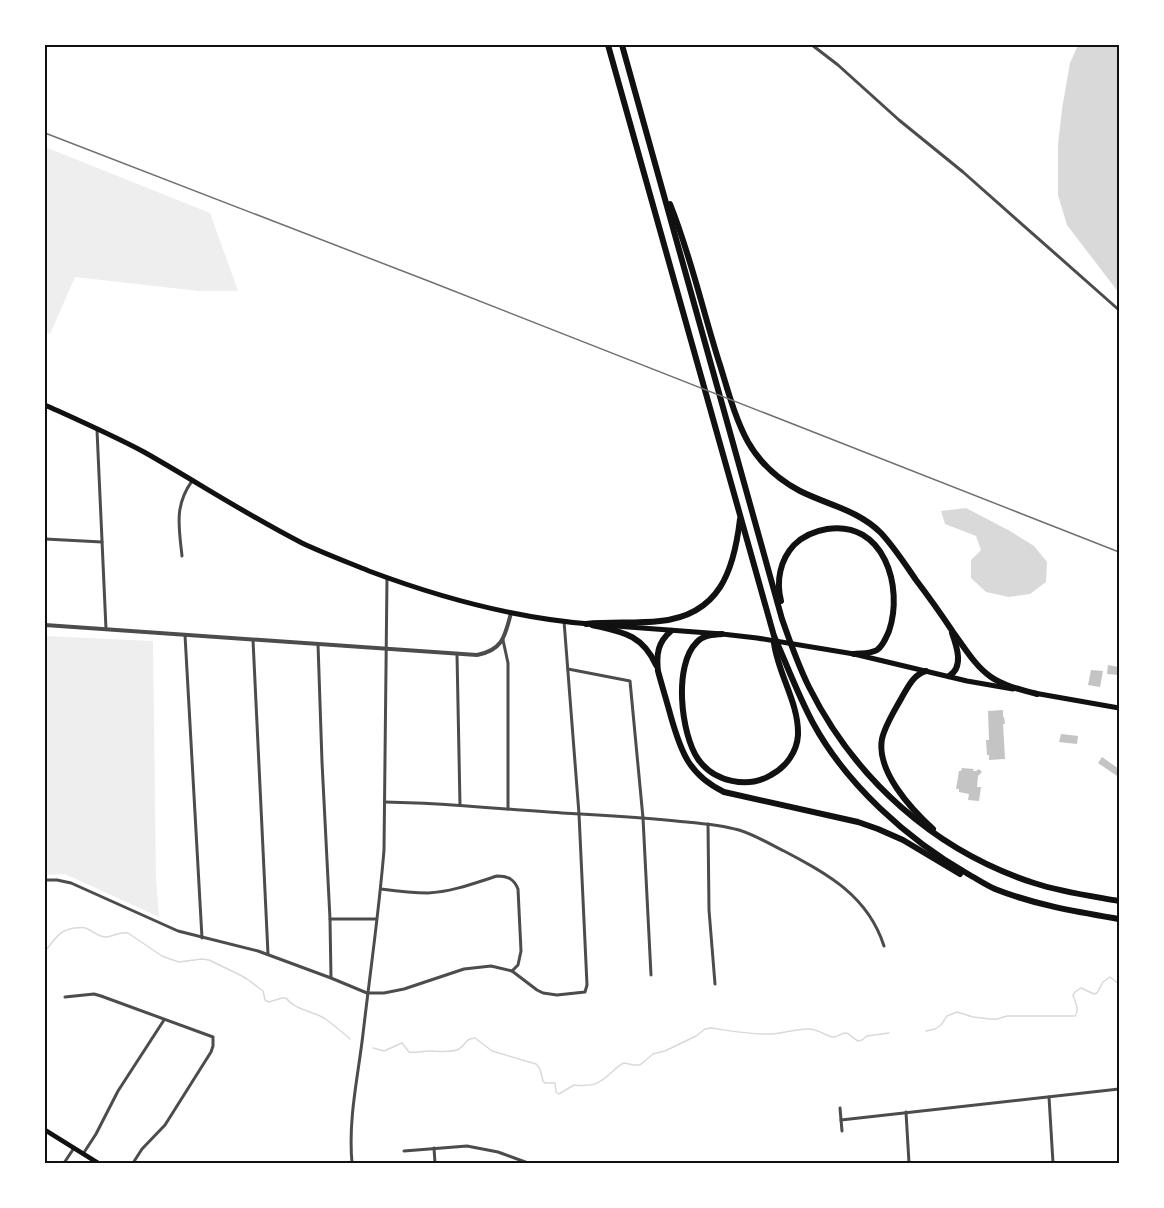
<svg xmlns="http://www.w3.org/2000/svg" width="1164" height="1208" font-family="'Fira Sans',sans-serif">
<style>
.green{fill:#eee}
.water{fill:#d9d9d9}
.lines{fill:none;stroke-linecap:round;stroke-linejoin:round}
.stream{stroke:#d9d9d9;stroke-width:1.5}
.building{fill:#c4c4c4}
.minor{stroke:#4c4c4c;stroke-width:3}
.tertiary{stroke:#4c4c4c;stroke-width:4}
.secondary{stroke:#111;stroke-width:4.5}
.primary{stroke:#111;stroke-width:5}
.motorway{stroke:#111;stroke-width:6}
.rail{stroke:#707070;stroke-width:1.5}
.neatline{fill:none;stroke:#111;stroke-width:2}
</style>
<rect width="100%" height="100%" fill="#fff"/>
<!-- green -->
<g class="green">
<path d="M45,147L210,213L238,291H199L75,277L50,334L45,332Z"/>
<path d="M45,636L153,641L156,879L159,917L65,874L45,875Z"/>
</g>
<!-- water -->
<g class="water">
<path d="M1078,45H1119V293L1067,225L1058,195V145L1062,109L1070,63Z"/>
<path d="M966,508L1010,531L1034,546L1047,562L1046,582L1030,594L1009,597L986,592L971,578V560L981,550L976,536L945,524L941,511Z"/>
</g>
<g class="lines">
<!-- stream -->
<g class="stream">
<path d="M45,951C56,939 57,931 74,928C79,928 83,926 88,929C94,933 98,936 105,937C113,937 120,931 128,933L162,956L170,959L179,962L202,959L209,960L240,975L247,979L263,991L265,1000L269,1002L282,998H286C295,1010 312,1011 324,1018C333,1024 342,1032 350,1039"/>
<path d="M926,1031L935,1029L941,1025L947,1016L957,1012L973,1017L990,1019H997L1007,1016H1075C1080,1010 1075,1002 1073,995L1075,992L1081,988L1094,994L1097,993L1103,982L1110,977L1119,984"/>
<path d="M373,1048L384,1051L402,1043L409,1052C416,1053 422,1051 429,1051C437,1051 452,1053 459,1049C467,1044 464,1039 475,1038L492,1051L536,1064L540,1069L543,1081L545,1083H555L556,1092L559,1094L574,1085C592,1087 598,1085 612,1072C616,1068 619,1065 624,1063L634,1065H640L653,1054L665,1051L696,1036L705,1029L711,1028C731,1031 752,1035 772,1034C785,1033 798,1028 810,1029C819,1030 825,1035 832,1037C838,1038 840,1033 846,1033C850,1034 854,1039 858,1041L862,1040L867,1036L889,1033"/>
</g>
</g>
<!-- building -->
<g class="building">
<path d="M1108,665L1119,667V675L1107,674Z"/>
<path d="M1091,670L1103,671L1100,687L1088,685Z"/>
<path d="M1003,710V717H1004L1005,724H1003L1005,759L989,760V755H987L986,740H989L988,711Z"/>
<path d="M1061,734L1078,736L1077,744L1059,742Z"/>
<path d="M1102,757L1119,769V772L1117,776L1098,763Z"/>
<path d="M962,768L974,769L973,771H976L979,769L982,772L978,776L977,787H981L979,801L968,800L969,794L959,792V789H956L959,771H961Z"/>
</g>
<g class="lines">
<!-- minor -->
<g class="minor">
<path d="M812,45L838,65L899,120L963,172L1119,310"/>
<path d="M97,430L106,629"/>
<path d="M45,539L102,542"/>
<path d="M182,556C179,527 174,506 192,481"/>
<path d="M185,635L202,938"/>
<path d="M253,640L268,954"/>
<path d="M503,640L508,663V809"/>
<path d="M318,644L322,762L330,919L331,978"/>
<path d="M457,654L460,805"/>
<path d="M568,669L630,681L643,818L651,975"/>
<path d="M385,802L416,803C465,805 513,810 562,813C600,815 638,817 676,821C697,823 718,824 739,830C755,835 770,844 784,851C828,874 868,896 884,946"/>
<path d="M708,824L709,910L715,984"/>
<path d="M45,880H57L71,883L178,931L258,951L331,978L367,993H384L404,989L464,969L491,966L512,971L537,990L543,993L557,995L585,992L587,985L579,814L564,621"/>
<path d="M381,889C396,891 412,893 428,893C451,892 475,883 497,876C508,876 514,879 518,889L521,951L518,965L512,971"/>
<path d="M330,919H376"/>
<path d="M65,997L94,994L101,996L213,1037V1046L211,1052L165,1125L142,1149L133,1163"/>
<path d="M1049,1097L1053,1163"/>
<path d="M840,1108L842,1131"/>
<path d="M906,1112L909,1163"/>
<path d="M841,1120L1119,1089"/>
<path d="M434,1148L435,1163"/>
<path d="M404,1151L467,1146L498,1152L528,1163"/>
<path d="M83,1154L96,1134L118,1091L164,1020"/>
<path d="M64,1163L74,1148"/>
<path d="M352,1163C348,1119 358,1077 363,1034C370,973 379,912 384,850L387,577"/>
</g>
<!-- tertiary -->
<path class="tertiary" d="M45,625L477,655C503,650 505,636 511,613"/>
<!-- secondary -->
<path class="secondary" d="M45,1130L98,1163"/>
<!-- primary -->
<g class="primary">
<path d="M45,405C78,420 112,435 144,452C197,482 247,515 302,543C323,553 347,562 369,571C441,598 513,618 590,624"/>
<path d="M602,625L722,634L757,638L854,654L967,681L1013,689"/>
<path d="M1034,693L1119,708"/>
</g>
<!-- motorway -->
<g class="motorway">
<path d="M608,45L774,636C787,665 798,695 813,723C846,784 908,840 968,874C977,879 986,885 995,889C1035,905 1078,912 1119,919"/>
<path d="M622,45L782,619C790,642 798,665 809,687C855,779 935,851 1034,883C1061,892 1091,896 1119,901"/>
<path d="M670,204C691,256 703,312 720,365C728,391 735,418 748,442C760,463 779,480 800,491C828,505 858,510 881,533C894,547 905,564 916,580C929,597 941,614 953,632C964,647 975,666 991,677C1004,686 1022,690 1037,694"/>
<path d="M781,601C776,581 780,560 794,545C803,536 815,531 827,529C884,520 904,587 889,631C886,638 883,646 877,650C870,654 861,653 854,654"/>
<path d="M586,624C610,621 635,624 660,621C720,615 734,570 740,519"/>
<path d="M592,625C622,632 642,634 656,665"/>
<path d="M671,631C658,642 656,654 658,671C662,686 667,702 671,717C681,752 689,775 724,792L858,822L878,829L903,840L960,874"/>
<path d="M722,634C713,635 703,635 697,642C673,665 681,734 698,759C714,782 748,789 771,775C786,767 797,752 798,735C799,703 778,674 774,643"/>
<path d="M926,671C914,674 908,687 902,697C895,710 885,725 882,739C876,771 911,809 933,829"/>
<path d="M949,676C964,667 957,647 952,633"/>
</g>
<!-- rail -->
<path class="rail" d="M45,133L431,282L1119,552"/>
</g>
<!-- border -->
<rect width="1164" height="1208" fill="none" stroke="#ffffff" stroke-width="93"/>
<rect x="46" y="46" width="1072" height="1116" class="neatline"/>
</svg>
